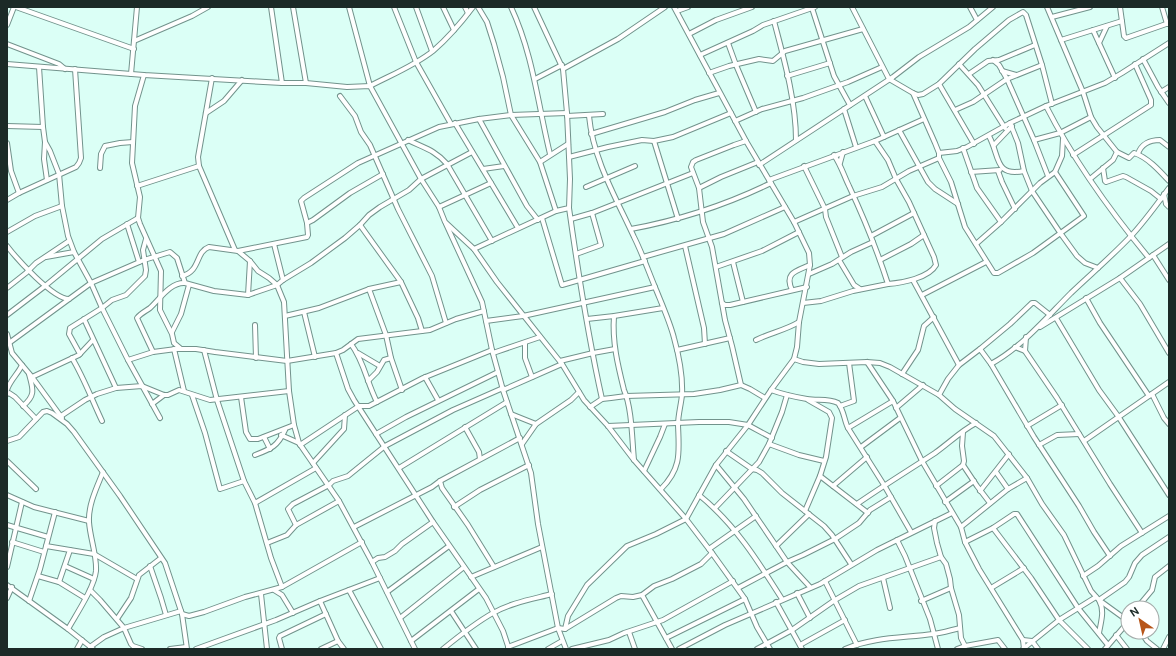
<svg xmlns="http://www.w3.org/2000/svg" width="1176" height="656" font-family="'DM Sans',sans-serif">
<style>
.lines{fill:none;stroke-linecap:round;stroke-linejoin:round}
.minor-casing{stroke:#72938c;stroke-width:6}
.minor{stroke:#fff;stroke-width:4}
</style>
<rect width="100%" height="100%" fill="#dbfff6"/>
<g class="lines">
<defs>
<g id="minor">
<path d="M16,7L134,49"/>
<path d="M271,7L282,83"/>
<path d="M293,7L306,83"/>
<path d="M349,7L370,86C391,75 414,66 433,51C448,38 461,23 473,7"/>
<path d="M394,7L416,62L451,124"/>
<path d="M416,7L432,51"/>
<path d="M443,7L454,30"/>
<path d="M465,7L468,13"/>
<path d="M478,7L487,22L494,44L503,77L511,115L540,162L556,211"/>
<path d="M511,7C533,54 538,105 550,154"/>
<path d="M852,7L889,79L913,93L918,95L923,94L939,84L975,49L1009,20L1023,12L1026,15L1042,65L1052,104"/>
<path d="M970,7L977,20"/>
<path d="M1047,7L1083,92L1091,117L1097,127L1117,152L1129,158L1134,153C1147,157 1159,170 1169,181"/>
<path d="M1120,7L1124,36L1126,38L1169,23"/>
<path d="M1162,7L1167,24"/>
<path d="M812,8L834,76L850,105"/>
<path d="M677,11L688,7"/>
<path d="M1052,17L1090,7"/>
<path d="M774,21C784,59 796,101 796,140"/>
<path d="M7,25L14,7"/>
<path d="M1093,30L1115,78"/>
<path d="M689,34L716,20L752,7"/>
<path d="M1061,40L1122,21"/>
<path d="M134,41L192,16L208,7"/>
<path d="M728,43L736,65L756,112"/>
<path d="M1099,43L1107,26"/>
<path d="M7,44L59,64L65,69"/>
<path d="M700,55L753,31L763,25L815,7"/>
<path d="M1143,59L1158,87L1169,103"/>
<path d="M993,60L999,65L1007,79L1034,140L1048,176"/>
<path d="M7,64L144,75L282,83H306L347,87L370,86L421,179L439,207L445,222L474,249L497,282L562,364L584,400L608,426L634,460L686,519L712,553L745,599L757,627L770,649"/>
<path d="M959,64L978,85L1005,128"/>
<path d="M39,67L43,127L45,142L44,159L47,180"/>
<path d="M563,69L618,39L665,7"/>
<path d="M1002,71L1016,75"/>
<path d="M709,73L729,66L759,59L773,61L785,51L863,29"/>
<path d="M131,74L137,7"/>
<path d="M969,74L988,61L999,60L1035,45"/>
<path d="M144,75L135,106L132,163L140,197L138,218L140,224L161,271L160,310L172,334L174,343L180,348"/>
<path d="M787,76L830,63"/>
<path d="M212,78L198,157L199,166L235,250"/>
<path d="M535,79L562,65"/>
<path d="M939,84L974,144"/>
<path d="M1161,92L1169,87"/>
<path d="M913,93L935,143L939,153V158L951,182L965,227L994,273H998L1033,253L1084,216L1055,172"/>
<path d="M340,96L355,116L361,132L370,145L398,209L432,276L446,323"/>
<path d="M865,96L884,137"/>
<path d="M1046,106C1074,161 1110,211 1149,258"/>
<path d="M844,109L856,147"/>
<path d="M955,110L973,102L1007,79L1042,65"/>
<path d="M206,113L224,101L242,80"/>
<path d="M567,116L603,114"/>
<path d="M589,116C593,159 616,198 634,237C642,253 648,270 655,287C661,302 670,322 674,338C679,356 683,376 682,395C681,405 678,415 678,425C679,452 682,468 661,489"/>
<path d="M479,119L527,206L538,220"/>
<path d="M735,121L762,109L803,98L848,82L882,67"/>
<path d="M455,123L518,228"/>
<path d="M1010,123L1018,143L1024,171L1032,191L1061,234L1077,256L1085,263L1098,268"/>
<path d="M7,126L43,127"/>
<path d="M899,130L928,182L935,189L958,204"/>
<path d="M591,134L665,112L695,100L719,93"/>
<path d="M989,136C1000,156 994,177 1024,171"/>
<path d="M408,140C424,148 435,150 447,164L492,241"/>
<path d="M1034,140L1060,133L1091,117"/>
<path d="M654,141L678,219"/>
<path d="M45,142L50,151L59,174L62,206L68,236L74,252L91,283L102,308L128,360L160,418"/>
<path d="M7,143L11,171L19,193"/>
<path d="M994,145L1012,126"/>
<path d="M963,148L977,188L1001,222"/>
<path d="M939,153L957,151L967,147L1010,123L1046,106L1105,83L1122,73L1169,43"/>
<path d="M1138,154C1141,144 1150,140 1160,140L1169,147"/>
<path d="M834,155C841,165 844,176 849,186C864,218 877,250 888,284C902,283 929,278 936,265L934,257L909,202L896,179L888,160L875,141"/>
<path d="M1073,155L1151,105V100L1135,64"/>
<path d="M569,157L608,147L642,140L654,141L673,137L731,113"/>
<path d="M540,162L568,144"/>
<path d="M840,163L843,152"/>
<path d="M759,165L893,77L919,57L969,27L993,7"/>
<path d="M804,166L825,209L826,217L842,257"/>
<path d="M100,168L101,154L105,146L120,143L133,142"/>
<path d="M1103,168L1105,181L1106,182L1123,176L1126,177L1151,191L1161,199"/>
<path d="M483,169L504,166"/>
<path d="M998,171L1002,182L1015,209"/>
<path d="M971,172L1000,170"/>
<path d="M1090,179L1113,160L1117,152"/>
<path d="M769,180L875,141L924,119"/>
<path d="M137,186L199,166"/>
<path d="M586,187L635,166"/>
<path d="M699,188L721,177L758,162"/>
<path d="M1164,194L1166,204L1169,207"/>
<path d="M7,200L19,193L76,167L79,163L81,158L75,69"/>
<path d="M439,207L491,183"/>
<path d="M569,208C578,272 588,336 602,399"/>
<path d="M542,218L562,285L645,261"/>
<path d="M571,219L592,213L693,173"/>
<path d="M794,222L853,196L882,187L909,171L939,158"/>
<path d="M307,223L301,201L304,198L358,163L439,127L479,119L511,115L567,113"/>
<path d="M127,224L139,262"/>
<path d="M446,224L482,302L492,350L503,390L531,473L538,524L558,628L566,649"/>
<path d="M360,225L401,282L418,318L422,331"/>
<path d="M631,229C680,220 726,205 771,183"/>
<path d="M7,232L35,216L62,206"/>
<path d="M871,236L914,213"/>
<path d="M274,244L283,280"/>
<path d="M976,244L1001,222L1040,183L1055,172L1062,156L1063,139"/>
<path d="M7,246C17,259 53,299 69,299"/>
<path d="M685,246L704,328L705,344"/>
<path d="M474,249L556,211L569,208L570,179L567,113L563,69L534,7"/>
<path d="M238,251L307,237L308,235L307,223L313,220L350,193L383,174"/>
<path d="M576,254L601,245L592,213"/>
<path d="M1153,255L1169,280"/>
<path d="M46,257L74,252"/>
<path d="M643,257L724,234L785,207"/>
<path d="M839,260L854,285L860,289"/>
<path d="M880,260L911,244L924,235"/>
<path d="M733,262L743,302"/>
<path d="M716,267L762,251L799,232"/>
<path d="M809,274L832,264L851,252L873,242"/>
<path d="M182,276C201,271 195,252 209,247L238,251L250,261L258,271L269,278L277,285L284,302L289,391L294,425L299,443L339,501L372,562L415,649"/>
<path d="M1120,278L1140,304L1169,353"/>
<path d="M913,280L959,365"/>
<path d="M7,288L26,273L36,263L69,241"/>
<path d="M369,289L386,335L391,358L402,390"/>
<path d="M792,290C784,273 796,271 810,265"/>
<path d="M248,295L250,261"/>
<path d="M922,295L986,262"/>
<path d="M1086,298L1100,323L1149,396"/>
<path d="M722,303L725,305H730L807,287"/>
<path d="M803,303L821,301L853,291L888,284"/>
<path d="M304,312L315,357"/>
<path d="M7,315L45,286L102,239L138,218"/>
<path d="M285,316L319,308L369,289L401,282"/>
<path d="M614,316C612,342 618,366 624,390C632,408 632,440 634,460"/>
<path d="M1056,318L1099,390L1118,416L1169,495"/>
<path d="M84,319L116,388"/>
<path d="M587,319L614,316L663,308"/>
<path d="M486,321L523,316L655,287"/>
<path d="M255,325L256,358"/>
<path d="M1040,327L1120,278L1169,244"/>
<path d="M172,332L181,314L189,285"/>
<path d="M7,334L12,353L32,377L62,418"/>
<path d="M756,340C770,333 786,330 799,322"/>
<path d="M9,343L91,283L144,260L170,252L177,258L185,283L214,291L248,295L277,285L283,280L311,263L345,238L360,225L369,215L380,207L409,190L421,179L472,152"/>
<path d="M525,343V358L532,377"/>
<path d="M351,344C364,361 367,383 377,402"/>
<path d="M1015,347L1025,351L1057,398L1110,484L1142,533"/>
<path d="M174,349L184,391"/>
<path d="M980,349L1010,324L1032,303H1035L1050,315"/>
<path d="M204,350L217,400L244,481L255,503L271,558L282,587"/>
<path d="M677,350L730,338"/>
<path d="M1025,351L1026,337"/>
<path d="M153,352L137,318C141,313 146,311 150,308C160,299 170,282 185,283"/>
<path d="M336,353L348,389L354,400L433,522L486,598L503,631L509,649"/>
<path d="M358,353L380,366"/>
<path d="M493,353L540,337"/>
<path d="M80,354L69,334L70,328L102,308L112,300L126,295L145,276L146,270L143,250L146,239"/>
<path d="M72,358C84,378 92,400 102,421"/>
<path d="M794,359L803,362L819,364L867,362L880,363L890,367L939,395L955,409L994,436L1027,478L1042,504L1064,535L1091,591L1099,600L1128,621"/>
<path d="M128,360L153,352L176,349H196L215,352L287,361L336,353L343,350L358,339L430,330L456,319L484,311"/>
<path d="M560,361L593,353L615,349"/>
<path d="M867,362L893,401L922,461L961,527L965,542L979,569L1023,640L1024,649"/>
<path d="M991,364C1022,347 1046,318 1071,293C1091,274 1112,256 1131,236C1145,221 1157,204 1169,188"/>
<path d="M902,374L918,350L924,326L934,317"/>
<path d="M32,377L79,355L93,340"/>
<path d="M425,377L438,400"/>
<path d="M368,381L377,372L384,360L391,358"/>
<path d="M741,385L732,346L725,320L712,247L703,222L699,188L691,167L693,162L696,160L734,145L746,141"/>
<path d="M7,390C10,380 18,374 22,365"/>
<path d="M503,390L562,364"/>
<path d="M771,390C782,394 795,397 807,399C817,401 828,398 838,403C844,410 844,420 848,428L884,485L911,532"/>
<path d="M7,394L9,393L15,397L36,419"/>
<path d="M1152,394L1164,418L1169,424"/>
<path d="M192,395L205,433L220,489L244,481"/>
<path d="M939,395L948,379L959,365L980,349L991,364L1034,437L1079,506L1094,532L1110,556"/>
<path d="M241,397L246,432L250,439H258L294,425"/>
<path d="M152,404L164,395"/>
<path d="M23,406C36,395 33,389 29,374"/>
<path d="M840,406L854,401L849,363"/>
<path d="M590,407L602,399L611,398L626,396L694,394L720,390L741,385L750,389L765,398"/>
<path d="M896,408L923,385"/>
<path d="M511,414L536,424"/>
<path d="M61,416L85,400L97,394L116,388L142,386L164,395H168L179,390L210,400L289,391"/>
<path d="M608,426L699,422H729L748,425L772,438"/>
<path d="M1027,426L1062,405"/>
<path d="M465,427L479,452L480,459"/>
<path d="M848,428L893,401"/>
<path d="M376,434L406,417L498,372"/>
<path d="M281,435L299,443"/>
<path d="M264,437L270,449"/>
<path d="M7,441L19,437L43,412L47,411L52,413L67,424L74,432L120,496L165,563L182,614L187,649"/>
<path d="M1084,441L1169,382"/>
<path d="M522,444L536,424L571,400L579,392"/>
<path d="M769,444L799,455L824,461"/>
<path d="M300,445L359,406H369L423,378L492,350"/>
<path d="M1039,445L1057,435L1079,434"/>
<path d="M861,447L900,418"/>
<path d="M726,451L752,469L757,470L762,473L782,493L824,526L832,535L851,564"/>
<path d="M255,455C271,449 278,446 285,430"/>
<path d="M7,461L36,489"/>
<path d="M313,463L344,429L345,415"/>
<path d="M716,465L744,499L787,562L810,587"/>
<path d="M963,465L977,486L990,503"/>
<path d="M399,468L507,402"/>
<path d="M644,471L660,437L665,424"/>
<path d="M996,472L1008,489"/>
<path d="M820,476L868,513"/>
<path d="M440,481L442,488L468,525L494,567"/>
<path d="M833,486L867,457"/>
<path d="M936,486L963,465L964,461L962,446L963,432"/>
<path d="M980,491L1009,454"/>
<path d="M7,495L34,507L89,521"/>
<path d="M699,495C734,523 758,561 782,599"/>
<path d="M945,502L974,481"/>
<path d="M255,503L316,468"/>
<path d="M857,504C883,486 909,470 935,453C949,443 961,431 976,423"/>
<path d="M454,507L480,490L529,465"/>
<path d="M715,508L759,462L769,444L782,412L787,395"/>
<path d="M805,511L820,476L826,457L832,418L829,412L808,400"/>
<path d="M935,521L934,528L937,543L941,557L946,564L950,579L951,588L959,615L961,638L965,646L964,649"/>
<path d="M7,525L48,537"/>
<path d="M296,525L288,509L293,504L329,485L333,481L348,476L385,446L453,410L503,388"/>
<path d="M354,527L432,487L440,481L520,438"/>
<path d="M961,527L1008,489L1027,478"/>
<path d="M993,528L1031,578L1059,620L1088,649"/>
<path d="M897,540L905,556L930,619L938,649"/>
<path d="M12,542L44,552"/>
<path d="M965,542L993,528L1014,514H1017L1078,608L1108,645"/>
<path d="M267,543L287,535L296,525L339,501"/>
<path d="M46,546L94,554L137,579"/>
<path d="M776,546L809,514"/>
<path d="M709,549L756,516"/>
<path d="M372,562L378,558L385,557L395,551L402,544L433,522"/>
<path d="M65,566L94,579"/>
<path d="M150,566L161,598L166,615"/>
<path d="M7,567L22,502"/>
<path d="M38,576L59,582L85,598"/>
<path d="M1083,576L1098,566L1121,546L1169,516"/>
<path d="M471,577L542,547"/>
<path d="M883,578L890,608"/>
<path d="M825,581L857,645"/>
<path d="M59,582L70,550"/>
<path d="M7,585L68,629L93,649"/>
<path d="M738,588L787,562L803,555L835,539L859,523L870,510L891,497"/>
<path d="M991,588L1024,568"/>
<path d="M90,590L100,600L124,628L131,644L133,646L142,649"/>
<path d="M274,590L282,595L293,613"/>
<path d="M349,590L381,649"/>
<path d="M387,592L449,546"/>
<path d="M797,593L810,618"/>
<path d="M261,594L267,649"/>
<path d="M642,595L672,649"/>
<path d="M7,598L12,587"/>
<path d="M29,601L40,569L55,512"/>
<path d="M320,601L338,641L344,649"/>
<path d="M921,601L951,588"/>
<path d="M776,602L802,649"/>
<path d="M1137,608L1152,590L1155,577L1169,566"/>
<path d="M451,611L476,649"/>
<path d="M182,614L189,616L204,612L245,597L282,587L362,542"/>
<path d="M400,618L464,567"/>
<path d="M117,619L131,598L139,575L161,558"/>
<path d="M68,629C77,613 94,588 96,571C97,555 90,538 89,522C88,505 97,487 103,472"/>
<path d="M565,629L568,616L587,585L627,546L656,534L686,519L716,465L748,425L771,390L794,359L797,347L799,322L810,265L809,253L794,222L746,141L674,7"/>
<path d="M629,632L635,649"/>
<path d="M1141,632L1147,641L1157,649"/>
<path d="M1099,633C1101,621 1105,611 1099,600L1125,582L1129,577L1135,563L1142,555L1169,537"/>
<path d="M1116,635L1127,649"/>
<path d="M666,638L745,599"/>
<path d="M1023,640L1032,641L1038,649"/>
<path d="M411,641L479,589"/>
<path d="M800,645L845,620"/>
<path d="M90,647L104,637L124,628L181,611"/>
<path d="M508,647L558,628L565,629L616,598L621,596L633,597L642,595L654,586L672,579L701,564L712,553"/>
<path d="M77,649L82,640"/>
<path d="M170,649L186,647"/>
<path d="M196,649L276,620L320,601L380,578"/>
<path d="M282,649L279,638L280,636L326,614"/>
<path d="M321,649L338,641"/>
<path d="M443,649C459,636 475,623 493,613C510,603 533,599 552,594"/>
<path d="M548,649L562,641"/>
<path d="M572,649L609,640L624,633L663,620L733,581"/>
<path d="M679,649L725,625L820,584L877,550L952,513"/>
<path d="M757,649L792,630L835,600L859,586L941,557"/>
<path d="M845,649C873,637 904,638 933,634C942,633 951,630 960,628"/>
<path d="M957,649L965,646L998,640L1005,649"/>
<path d="M1023,649L1059,620L1096,597"/>
<path d="M1105,649L1128,622"/>
<path d="M1163,649L1169,637"/>
</g>
</defs>
<!-- minor casing -->
<use href="#minor" class="minor-casing"/>
<!-- minor -->
<use href="#minor" class="minor"/>
</g>
<!-- border -->
<rect width="1176" height="656" fill="none" stroke="#1c2a27" stroke-width="16"/>
<!-- north arrow -->
<g transform="translate(1140 620) rotate(326)"><circle r="19" fill="#ffffff" stroke="#a4aaa9"/>
<path d="M0-3L7 15L0 10L-7 15Z" fill="#b75519"/>
<text y="-6" font-size="11" font-weight="bold" text-anchor="middle" fill="#1c2a27">N</text>
</g>
</svg>
